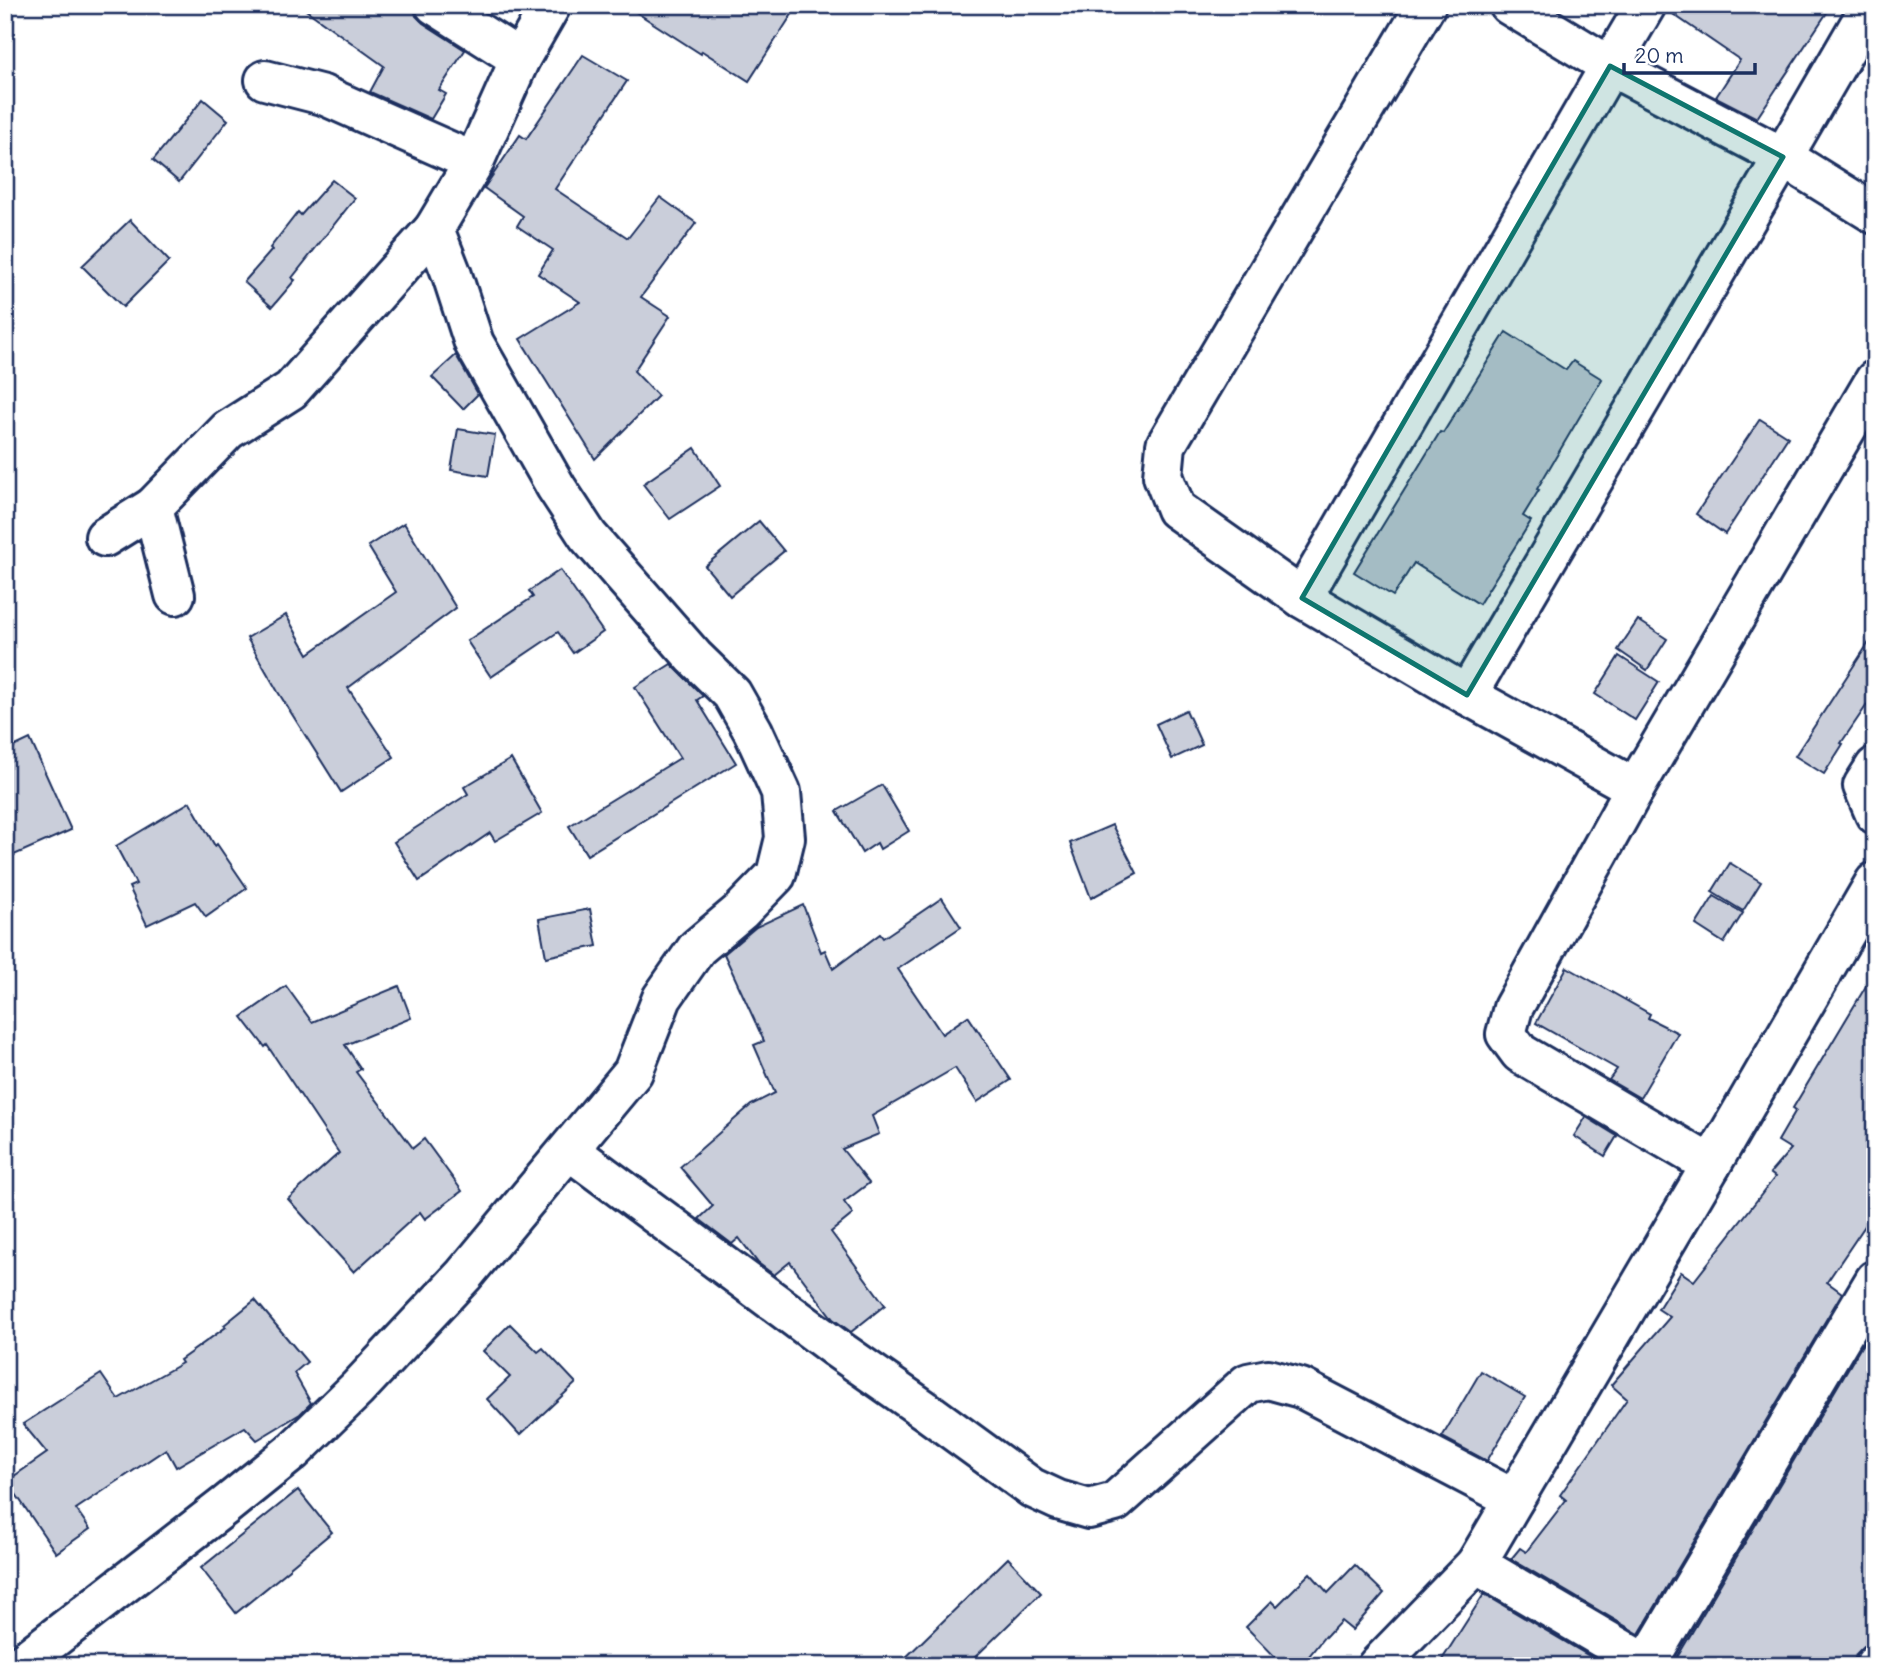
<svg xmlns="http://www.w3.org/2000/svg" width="1880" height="1671" font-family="Delius,sans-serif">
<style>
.building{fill:#caceda;stroke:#1b2f5e;stroke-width:2}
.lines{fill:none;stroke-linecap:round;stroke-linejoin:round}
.minor-casing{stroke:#1b2f5e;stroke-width:44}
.minor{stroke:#fff;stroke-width:38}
.marked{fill:#0f766e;fill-opacity:0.2;stroke:#0f766e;stroke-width:5;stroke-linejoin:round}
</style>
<rect width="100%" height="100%" fill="#fff"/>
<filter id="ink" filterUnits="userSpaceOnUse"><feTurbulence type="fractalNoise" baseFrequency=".0143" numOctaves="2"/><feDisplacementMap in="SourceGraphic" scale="14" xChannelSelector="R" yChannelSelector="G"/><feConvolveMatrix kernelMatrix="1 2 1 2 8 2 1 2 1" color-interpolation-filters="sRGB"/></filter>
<g filter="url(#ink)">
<!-- building -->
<g class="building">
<path d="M299,5H413L416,16L423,23L465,50L439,90L446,94L431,119L370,92L384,66Z"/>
<path d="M625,5H798L749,81L702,51L701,54Z"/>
<path d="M1668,5H1832L1757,118L1716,97L1740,60L1667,10Z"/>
<path d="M583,55L627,81L555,189L628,238L660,197L696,223L641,297L670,316L634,371L658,396L595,459L520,339L580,302L538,274L553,250L517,226L523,216L484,188L520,135L526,139Z"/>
<path d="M203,99L228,120L179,182L153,160Z"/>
<path d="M332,180L355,198L292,278L295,280L272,307L244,282L272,250L270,248L298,212L301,215Z"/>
<path d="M130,220L169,261L123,307L82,266Z"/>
<path d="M1506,332L1566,370L1573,361L1602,379L1537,489L1539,490L1523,516L1531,521L1479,604L1414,563L1393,596L1354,572L1440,432L1443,433Z"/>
<path d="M456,355L478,394L463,409L432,377Z"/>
<path d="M1760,419L1788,437L1725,534L1696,514Z"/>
<path d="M458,429L495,435L488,476L451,470Z"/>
<path d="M695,448L720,486L670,519L643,484Z"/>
<path d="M759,521L784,551L730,596L705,566Z"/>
<path d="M404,523L456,608L348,688L394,757L341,792L278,692L247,638L286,615L308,654L396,592L368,546Z"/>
<path d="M560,570L603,632L573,653L558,632L491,677L467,641L533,597L529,591Z"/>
<path d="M1638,620L1667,639L1647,670L1618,650Z"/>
<path d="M1875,633V693L1841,743L1843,744L1824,774L1795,756Z"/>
<path d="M1619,656L1659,682L1635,720L1595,694Z"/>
<path d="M671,664L703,696L697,700L736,763L587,855L569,826L680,758L635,687Z"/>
<path d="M1186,710L1202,745L1172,759L1156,724Z"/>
<path d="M30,739L71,830L5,859V751Z"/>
<path d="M511,759L542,813L495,841L490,833L419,881L394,842L468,794L464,787Z"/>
<path d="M882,785L909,831L880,849L877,843L862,853L837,811Z"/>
<path d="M190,802L215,846L217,844L247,888L206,917L195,902L147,925L129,887L136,884L116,846Z"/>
<path d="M1112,825L1137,873L1091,898L1070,843Z"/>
<path d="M1730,863L1761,882L1743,911L1712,892Z"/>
<path d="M1714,896L1743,913L1724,943L1696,925Z"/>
<path d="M942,898L961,927L898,969L942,1034L968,1016L1011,1080L977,1102L955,1068L872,1116L879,1134L842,1149L869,1183L844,1202L853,1214L831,1232L885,1305L851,1332L833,1319L790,1262L774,1275L758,1263L739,1238L732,1244L699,1219L713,1206L680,1167L751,1105L775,1093L754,1045L764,1041L724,954L756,927L803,905L821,952L825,950L833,969L880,934L883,938Z"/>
<path d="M590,909L597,946L546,957L539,919Z"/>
<path d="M1567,967L1650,1014L1648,1018L1678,1033L1640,1098L1609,1080L1617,1069L1536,1023Z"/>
<path d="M1875,971V1211L1827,1282L1842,1293L1639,1634L1511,1559L1520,1548L1526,1552L1566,1500L1560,1495L1627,1399L1611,1385L1670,1317L1658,1309L1681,1272L1694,1281L1775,1177L1770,1173L1791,1149L1778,1141L1796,1110L1793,1108Z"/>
<path d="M286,986L312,1022L399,986L411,1018L345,1045L361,1069L356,1072L413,1148L424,1139L462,1191L425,1219L420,1212L354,1272L288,1199L339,1153L267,1045L265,1047L242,1017Z"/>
<path d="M1586,1117L1617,1136L1605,1156L1574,1136Z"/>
<path d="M255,1300L307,1362L294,1373L311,1403L300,1414L257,1440L245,1427L176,1467L166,1449L76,1509L90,1529L56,1553L7,1481L47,1453L23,1424L101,1374L118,1399L182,1363L180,1360L226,1327L224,1325Z"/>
<path d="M1875,1323V1635L1869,1645L1864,1646L1856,1654L1853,1666H1672Z"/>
<path d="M510,1324L538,1352L543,1348L576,1383L520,1435L487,1399L510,1377L483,1351Z"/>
<path d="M1481,1371L1525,1397L1487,1461L1442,1437Z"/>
<path d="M298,1490L332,1532L290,1567V1569L236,1613L201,1568Z"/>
<path d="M1008,1558L1041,1593L966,1666H897Z"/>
<path d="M1355,1565L1384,1593L1352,1630L1341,1621L1326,1637L1325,1636L1301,1666H1284L1246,1627L1272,1601L1277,1606L1310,1573L1328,1593Z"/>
<path d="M1484,1594L1606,1666H1438Z"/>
</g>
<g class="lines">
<defs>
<g id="minor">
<path d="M435,5L520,59"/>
<path d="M1426,5L1166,445L1163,476L1176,509L1302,598L1467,695L1635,788L1513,1008L1506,1034L1520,1053L1711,1165"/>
<path d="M1509,5L1610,66L1646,5"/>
<path d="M265,80L323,95L474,162"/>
<path d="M153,507L175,595"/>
<path d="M105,537L153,507L228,430L291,390L434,229"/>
<path d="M1302,598L1610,66L1783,157L1871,5"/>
<path d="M1467,695L1783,157L1875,214"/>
<path d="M1875,767L1863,786L1875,814"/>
<path d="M1635,788L1875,380"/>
<path d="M569,1150L836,1348L929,1413L1032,1488L1058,1500L1089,1509L1115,1502L1248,1383L1268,1379L1301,1388L1514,1499"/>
<path d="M1646,1665L1875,1280"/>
<path d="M18,1666L226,1505L293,1451L357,1389L464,1275L633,1072L662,998L697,948L741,911L776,875L785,838L781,792L753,731L732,694L694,657L588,536L556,487L474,343L452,275L434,229L474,162L520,59L551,5"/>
<path d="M1377,1666L1476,1564"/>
<path d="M1650,1666L1476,1564L1711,1165L1875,882"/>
<path d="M1875,1666V1665"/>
</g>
</defs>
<!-- minor casing -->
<use href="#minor" class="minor-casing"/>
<!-- minor -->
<use href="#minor" class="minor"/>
</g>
</g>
<!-- marked area -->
<path class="marked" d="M1610,66L1783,157L1467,695L1302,598Z"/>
<!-- margin -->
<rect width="1880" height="1671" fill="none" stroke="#fff" stroke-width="28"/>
<rect x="14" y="14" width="1852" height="1643" fill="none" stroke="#1b2f5e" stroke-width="2.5" filter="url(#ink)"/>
<!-- scale -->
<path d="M1624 63v10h131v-10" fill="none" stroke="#1b2f5e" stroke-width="3.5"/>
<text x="1635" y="63" font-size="21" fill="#1b2f5e" stroke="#ffffff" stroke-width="5" paint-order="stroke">20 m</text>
</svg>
